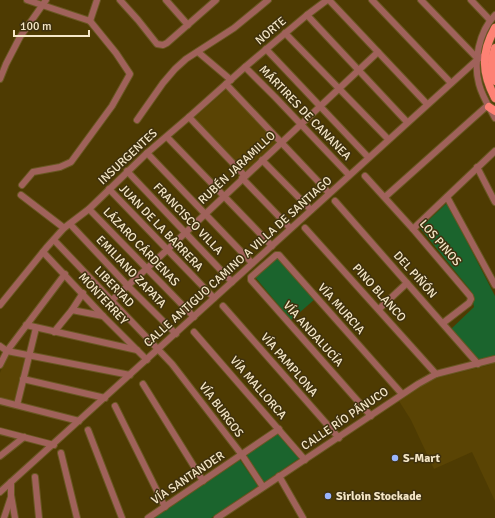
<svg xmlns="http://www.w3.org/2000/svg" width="495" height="518" font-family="Signika,sans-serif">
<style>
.built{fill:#5a4404}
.green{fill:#1b642d}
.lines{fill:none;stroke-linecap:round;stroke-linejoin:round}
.minor-casing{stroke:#695722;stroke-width:8}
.major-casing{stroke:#695722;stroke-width:10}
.minor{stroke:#a0625b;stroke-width:6}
.major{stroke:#fd8174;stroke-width:8}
.poi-dot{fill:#99b5fd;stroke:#3f310e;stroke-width:1.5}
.labels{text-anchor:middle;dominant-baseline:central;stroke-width:3;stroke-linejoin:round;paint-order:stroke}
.street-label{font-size:12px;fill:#f5e7c7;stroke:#3f310e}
.poi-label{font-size:12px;font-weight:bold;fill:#f5e7c7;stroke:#3f310e;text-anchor:start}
</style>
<rect width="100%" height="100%" fill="#4e3b02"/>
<!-- built -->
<g class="built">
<path d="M228,88L279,142L246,173L194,118Z"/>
<path d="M8,353L25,356L14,402L0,399V373Z"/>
<path d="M495,361V501L472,452L434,469L411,420L399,401L419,387L437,378L490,365Z"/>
</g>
<!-- green -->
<g class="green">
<path d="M447,203L495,296V356L476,361L450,330L474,307L471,291L420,228Z"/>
<path d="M280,256L315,299L291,320L255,277Z"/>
<path d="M279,431L301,457L263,483L244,456Z"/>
<path d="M240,460L258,486L211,518H154Z"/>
</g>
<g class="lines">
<defs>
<g id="minor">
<path d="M27,0L90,21L97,0"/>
<path d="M120,0L138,20L157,44L163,45L167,43L216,0"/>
<path d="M166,0L188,25"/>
<path d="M329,0L427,104"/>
<path d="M372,0L451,83"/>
<path d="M421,0L478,59"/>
<path d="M471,0L490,20"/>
<path d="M307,15L407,122"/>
<path d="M495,15C479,31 473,62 479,84C482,96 489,107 495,118"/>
<path d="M285,33L388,139"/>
<path d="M266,49L368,157"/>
<path d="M198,52L231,80"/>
<path d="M245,67L275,97L349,175"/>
<path d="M0,79L6,64L20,37L46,0"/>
<path d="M226,84L329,193"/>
<path d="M189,117L245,176"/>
<path d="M137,120L163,83L175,69L186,59L234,28L268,0"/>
<path d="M167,137L272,246"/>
<path d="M147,153L252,263"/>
<path d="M262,160L311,210"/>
<path d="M477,167L495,202"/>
<path d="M127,171L232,282"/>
<path d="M365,176L413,229L470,296L471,299L469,303L443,323"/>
<path d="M242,178L290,228"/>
<path d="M22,185L33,172L60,167L71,162L112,106L130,74L116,53L90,21"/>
<path d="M109,189L214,298"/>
<path d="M21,195L64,228"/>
<path d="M385,197L488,105"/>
<path d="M447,197L495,285"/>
<path d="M335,201L478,364"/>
<path d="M89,209L194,317"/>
<path d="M70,224L128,286L176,334"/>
<path d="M305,228L436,374"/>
<path d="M413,229L495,151"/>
<path d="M54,240L172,364L242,455L263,487"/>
<path d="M43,252L103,316L147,360"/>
<path d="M111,301L167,250L378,52"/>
<path d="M0,305L47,247L64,228L89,209L147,153L189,117L245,67L307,15L327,0"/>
<path d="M223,306L339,438"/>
<path d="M379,309L407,283"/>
<path d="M72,310L103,316"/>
<path d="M26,325L137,350"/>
<path d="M54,332L72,310L83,293"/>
<path d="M194,332L305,460"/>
<path d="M0,346L7,351L130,375"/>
<path d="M0,365L7,351L65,274"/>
<path d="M23,379L105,398"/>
<path d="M143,384L203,481"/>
<path d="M0,401L79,421"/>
<path d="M17,405L36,328"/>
<path d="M115,406L165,507"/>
<path d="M371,416L251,280V277L276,255H279L402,394"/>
<path d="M88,430L122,518"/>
<path d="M0,431L54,445"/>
<path d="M61,453L77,518"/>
<path d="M0,456L24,437"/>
<path d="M279,476L303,518"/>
<path d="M35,477L39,518"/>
<path d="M11,482V495L15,518"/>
<path d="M0,492L478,59L488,54"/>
<path d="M4,518L11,497"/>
<path d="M148,518L279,429"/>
<path d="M217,518L418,384L436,374L495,359"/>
</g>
<g id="major">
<path d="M495,28C481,53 482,73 495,98"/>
<path d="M495,48C491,59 491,70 495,81"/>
<path d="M489,107L495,111"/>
</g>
</defs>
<!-- minor casing -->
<use href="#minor" class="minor-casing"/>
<!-- major casing -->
<use href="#major" class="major-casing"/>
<!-- minor -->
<use href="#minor" class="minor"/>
<!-- major -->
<use href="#major" class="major"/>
</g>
<!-- markers -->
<g class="poi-dot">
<circle cx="395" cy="458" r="4"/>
<circle cx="328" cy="496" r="4"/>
</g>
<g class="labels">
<!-- street labels -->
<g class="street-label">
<text transform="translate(271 31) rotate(-40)">NORTE</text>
<text transform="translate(305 113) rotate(46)">MÁRTIRES DE CANANEA</text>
<text transform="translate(128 157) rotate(-43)">INSURGENTES</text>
<text transform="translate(237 168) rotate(-43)">RUBÉN JARAMILLO</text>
<text transform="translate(188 219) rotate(46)">FRANCISCO VILLA</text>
<text transform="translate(161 228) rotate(46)">JUAN DE LA BARRERA</text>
<text transform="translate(440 243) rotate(49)">LOS PINOS</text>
<text transform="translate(141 247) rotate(46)">LÁZARO CÁRDENAS</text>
<text transform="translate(238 262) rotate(-42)">CALLE ANTIGUO CAMINO A VILLA DE SANTIAGO</text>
<text transform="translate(131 272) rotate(46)">EMILIANO ZAPATA</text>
<text transform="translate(415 275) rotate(48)">DEL PIÑÓN</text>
<text transform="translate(114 287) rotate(46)">LIBERTAD</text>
<text transform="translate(379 293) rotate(48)">PINO BLANCO</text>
<text transform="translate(103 299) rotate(47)">MONTERREY</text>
<text transform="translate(341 309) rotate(48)">VÍA MURCIA</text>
<text transform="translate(313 334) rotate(48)">VÍA ANDALUCÍA</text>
<text transform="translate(289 365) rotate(49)">VÍA PAMPLONA</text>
<text transform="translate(258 388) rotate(49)">VÍA MALLORCA</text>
<text transform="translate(221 410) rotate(53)">VÍA BURGOS</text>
<text transform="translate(345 419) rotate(-34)">CALLE RÍO PÁNUCO</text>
<text transform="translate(188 478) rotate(-34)">VÍA SANTANDER</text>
</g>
<!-- poi labels -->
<g class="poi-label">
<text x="403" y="458">S-Mart</text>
<text x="336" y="496">Sirloin Stockade</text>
</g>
</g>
<!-- scale -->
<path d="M14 30v6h75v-6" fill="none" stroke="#f5e7c7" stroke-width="2"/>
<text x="20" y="30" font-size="12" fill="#f5e7c7" stroke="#3f310e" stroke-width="3" paint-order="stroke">100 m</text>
</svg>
